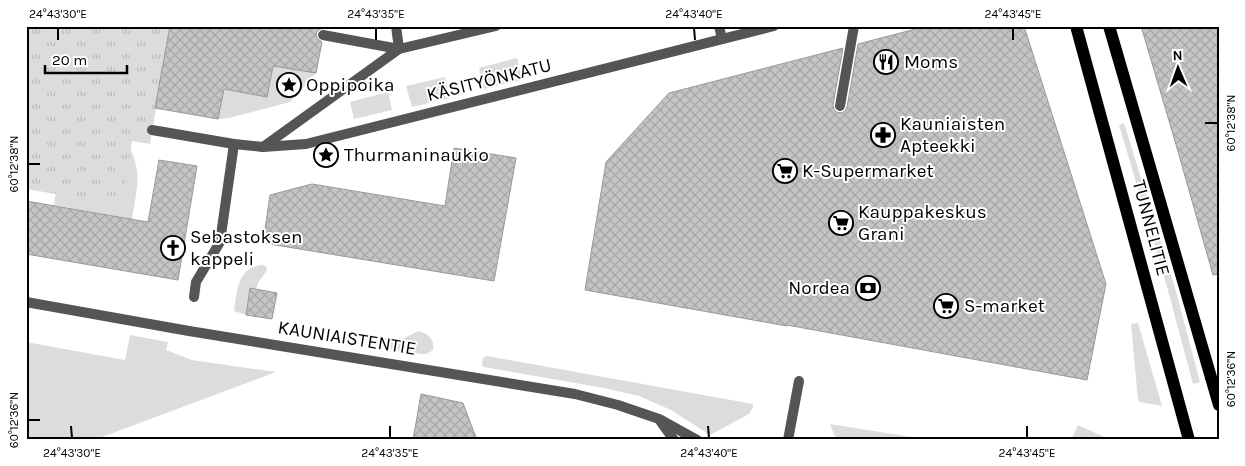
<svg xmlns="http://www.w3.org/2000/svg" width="1245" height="466" font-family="Karla,sans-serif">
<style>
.grass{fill:#dcdcdc}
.park{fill:url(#park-tufts)}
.building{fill:url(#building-cross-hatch);stroke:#999}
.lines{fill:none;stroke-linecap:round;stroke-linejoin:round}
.street{stroke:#555;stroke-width:10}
.primary{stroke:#000;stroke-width:12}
.ticks{fill:none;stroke:#000;stroke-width:2}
.labels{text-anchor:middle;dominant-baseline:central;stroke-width:4;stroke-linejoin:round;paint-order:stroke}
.poi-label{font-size:19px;fill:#000;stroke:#fff;text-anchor:start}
.street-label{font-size:19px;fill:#000;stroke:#fff}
.neatline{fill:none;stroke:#000;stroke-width:2}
.ticks-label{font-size:12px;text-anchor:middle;fill:#000}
</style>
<defs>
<pattern id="park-tufts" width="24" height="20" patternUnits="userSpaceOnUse" patternTransform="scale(1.25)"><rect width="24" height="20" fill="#dcdcdc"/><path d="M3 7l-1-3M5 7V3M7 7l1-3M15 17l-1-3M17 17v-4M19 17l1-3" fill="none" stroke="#bbb"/></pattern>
<pattern id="building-cross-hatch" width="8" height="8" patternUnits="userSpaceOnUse" patternTransform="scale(1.25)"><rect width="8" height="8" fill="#c4c4c4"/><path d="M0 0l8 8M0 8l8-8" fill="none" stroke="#a7a7a7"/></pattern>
</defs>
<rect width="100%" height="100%" fill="#fff"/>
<!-- grass -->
<g class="grass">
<path d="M517,58L522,80L484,89L479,68Z"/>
<path d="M273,66L316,73L290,102L229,118L218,119L224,89L267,97Z"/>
<path d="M445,77L450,98L412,107L406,86Z"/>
<path d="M388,92L392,110L354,119L350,102Z"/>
<path d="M1124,123L1175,288L1200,382L1193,384L1166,283L1119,125Z"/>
<path d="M130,149C143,174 136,193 132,219L54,205L60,167Z"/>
<path d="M261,265L266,266L267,270L258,283L256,289L250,288L246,315L234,311C237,292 237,268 261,265Z"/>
<path d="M1138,323L1162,406L1140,402L1138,400L1131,324Z"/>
<path d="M418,331C428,333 435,340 433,350L427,354H421L367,345L368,335L391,339L404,338Z"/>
<path d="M130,335L168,342L166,350L192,360L276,372L94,440H26V342L125,360Z"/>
<path d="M487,356L753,404V407L749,414L710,435L671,410L639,396L604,388L484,367L482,365L483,358Z"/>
<path d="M830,424L930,440H841L834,435Z"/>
<path d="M1078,425L1111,440H1071Z"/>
</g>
<!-- park -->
<path class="park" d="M26,26H170L150,144L132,141L122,205L26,189Z"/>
<!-- building -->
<g class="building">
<path d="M170,26H325L324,28L320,29L316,33L317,38L322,42L316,73L273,66L267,97L224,89L218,119L155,108Z"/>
<path d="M927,26H1024L1106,284L1087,380L787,325V326L585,290L606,162L669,93L843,48L833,105L834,109L836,112L842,113L845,111L847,107L858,44Z"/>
<path d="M1141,26H1219V274L1213,275L1177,148Z"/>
<path d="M454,148L516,158L494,281L263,243L270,195L312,184L445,206Z"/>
<path d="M159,160L197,166L178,280L26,254V201L148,222Z"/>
<path d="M250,288L277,293L272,319L246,315Z"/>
<path d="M421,394L463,403L477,440H413Z"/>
</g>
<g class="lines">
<!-- street -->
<g class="street">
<path d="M396,26L399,49"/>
<path d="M719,26L722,39"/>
<path d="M323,35L399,49"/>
<path d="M840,106L854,26"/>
<path d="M152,130L234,144L263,147L399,49L496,26"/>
<path d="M263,147L306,144L774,26"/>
<path d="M194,297L196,282L220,242L234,144"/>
<path d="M26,302L189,331L575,394L618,405L659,419L697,440"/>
<path d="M661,422L674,440"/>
<path d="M788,440L799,381"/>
</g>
<!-- primary -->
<g class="primary">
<path d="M1076,26L1189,440"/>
<path d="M1109,26L1219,405"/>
</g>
</g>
<!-- ticks -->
<path class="ticks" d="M58,28V40M376,28V40M694,28L695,40M1013,28V40M1205,123H1218M28,164H40M1205,379H1218M28,420H40M71,426L72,438M390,426V438M708,426L709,438M1027,426V438"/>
<!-- icons -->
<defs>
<symbol id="restaurant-ring" viewBox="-11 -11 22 22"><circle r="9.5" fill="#fff" stroke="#000" stroke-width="1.5"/><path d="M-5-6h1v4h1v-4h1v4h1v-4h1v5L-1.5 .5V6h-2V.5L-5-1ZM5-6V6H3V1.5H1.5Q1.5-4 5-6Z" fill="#000"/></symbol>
<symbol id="sight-ring" viewBox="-11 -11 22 22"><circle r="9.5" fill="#fff" stroke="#000" stroke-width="1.5"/><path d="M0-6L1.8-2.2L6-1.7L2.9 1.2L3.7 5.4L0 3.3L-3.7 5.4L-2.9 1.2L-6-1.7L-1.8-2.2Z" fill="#000"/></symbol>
<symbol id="pharmacy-ring" viewBox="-11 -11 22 22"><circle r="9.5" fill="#fff" stroke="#000" stroke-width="1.5"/><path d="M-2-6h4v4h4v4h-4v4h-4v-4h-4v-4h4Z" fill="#000"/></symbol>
<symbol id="supermarket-ring" viewBox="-11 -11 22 22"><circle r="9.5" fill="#fff" stroke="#000" stroke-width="1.5"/><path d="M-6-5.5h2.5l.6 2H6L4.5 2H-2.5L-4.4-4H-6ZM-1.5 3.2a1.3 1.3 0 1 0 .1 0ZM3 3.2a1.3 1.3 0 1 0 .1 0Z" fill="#000"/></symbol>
<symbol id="church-ring" viewBox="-11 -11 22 22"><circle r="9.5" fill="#fff" stroke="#000" stroke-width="1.5"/><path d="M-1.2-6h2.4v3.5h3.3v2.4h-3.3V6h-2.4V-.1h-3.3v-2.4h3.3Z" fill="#000"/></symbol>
<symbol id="bank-ring" viewBox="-11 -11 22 22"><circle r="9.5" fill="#fff" stroke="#000" stroke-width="1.5"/><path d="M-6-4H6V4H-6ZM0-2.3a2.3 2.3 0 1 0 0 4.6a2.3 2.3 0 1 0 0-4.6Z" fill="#000"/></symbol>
</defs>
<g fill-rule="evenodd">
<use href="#restaurant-ring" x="872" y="48" width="28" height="28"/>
<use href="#sight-ring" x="275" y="71" width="28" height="28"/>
<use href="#pharmacy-ring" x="869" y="121" width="28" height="28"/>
<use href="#sight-ring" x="312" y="141" width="28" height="28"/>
<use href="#supermarket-ring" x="771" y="157" width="28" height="28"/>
<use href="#supermarket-ring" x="827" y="209" width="28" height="28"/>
<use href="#church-ring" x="159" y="234" width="28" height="28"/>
<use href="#bank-ring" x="854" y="274" width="28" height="28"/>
<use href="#supermarket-ring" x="932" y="292" width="28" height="28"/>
</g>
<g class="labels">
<!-- poi labels -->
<g class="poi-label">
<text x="904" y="62">Moms</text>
<text x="306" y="85">Oppipoika</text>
<text x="900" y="124">Kauniaisten<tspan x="900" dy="22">Apteekki</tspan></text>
<text x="344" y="155">Thurmaninaukio</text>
<text x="802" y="171">K-Supermarket</text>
<text x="858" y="212">Kauppakeskus<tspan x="858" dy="22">Grani</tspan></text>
<text x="190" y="237">Sebastoksen<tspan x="190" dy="22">kappeli</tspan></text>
<text x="850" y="288" text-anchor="end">Nordea</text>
<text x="964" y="306">S-market</text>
</g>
<!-- street labels -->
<g class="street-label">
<text transform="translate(489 80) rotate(-14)">KÄSITYÖNKATU</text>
<text transform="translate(1151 228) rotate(75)">TUNNELITIE</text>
<text transform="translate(347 338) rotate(9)">KAUNIAISTENTIE</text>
</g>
</g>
<!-- border -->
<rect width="1245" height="466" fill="none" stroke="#ffffff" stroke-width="55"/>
<!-- north arrow -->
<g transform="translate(1178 68) rotate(358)" stroke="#ffffff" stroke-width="4" paint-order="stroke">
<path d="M0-4L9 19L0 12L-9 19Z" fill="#000000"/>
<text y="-8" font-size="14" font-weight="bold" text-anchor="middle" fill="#000000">N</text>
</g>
<!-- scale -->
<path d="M45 65v8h82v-8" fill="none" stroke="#000000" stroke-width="2.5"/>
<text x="52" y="65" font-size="15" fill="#000000" stroke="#ffffff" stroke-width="4" paint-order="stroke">20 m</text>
<rect x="28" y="28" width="1190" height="410" class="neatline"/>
<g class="ticks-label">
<text x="58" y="18">24°43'30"E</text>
<text x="376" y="18">24°43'35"E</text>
<text x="694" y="18">24°43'40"E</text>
<text x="1013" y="18">24°43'45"E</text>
<text transform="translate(1231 123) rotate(-90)" y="4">60°12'38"N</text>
<text transform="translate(14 164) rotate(-90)" y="4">60°12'38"N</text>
<text transform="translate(1231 379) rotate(-90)" y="4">60°12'36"N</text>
<text transform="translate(14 420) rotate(-90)" y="4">60°12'36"N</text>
<text x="72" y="457">24°43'30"E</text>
<text x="390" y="457">24°43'35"E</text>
<text x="709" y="457">24°43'40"E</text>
<text x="1027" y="457">24°43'45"E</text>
</g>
</svg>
